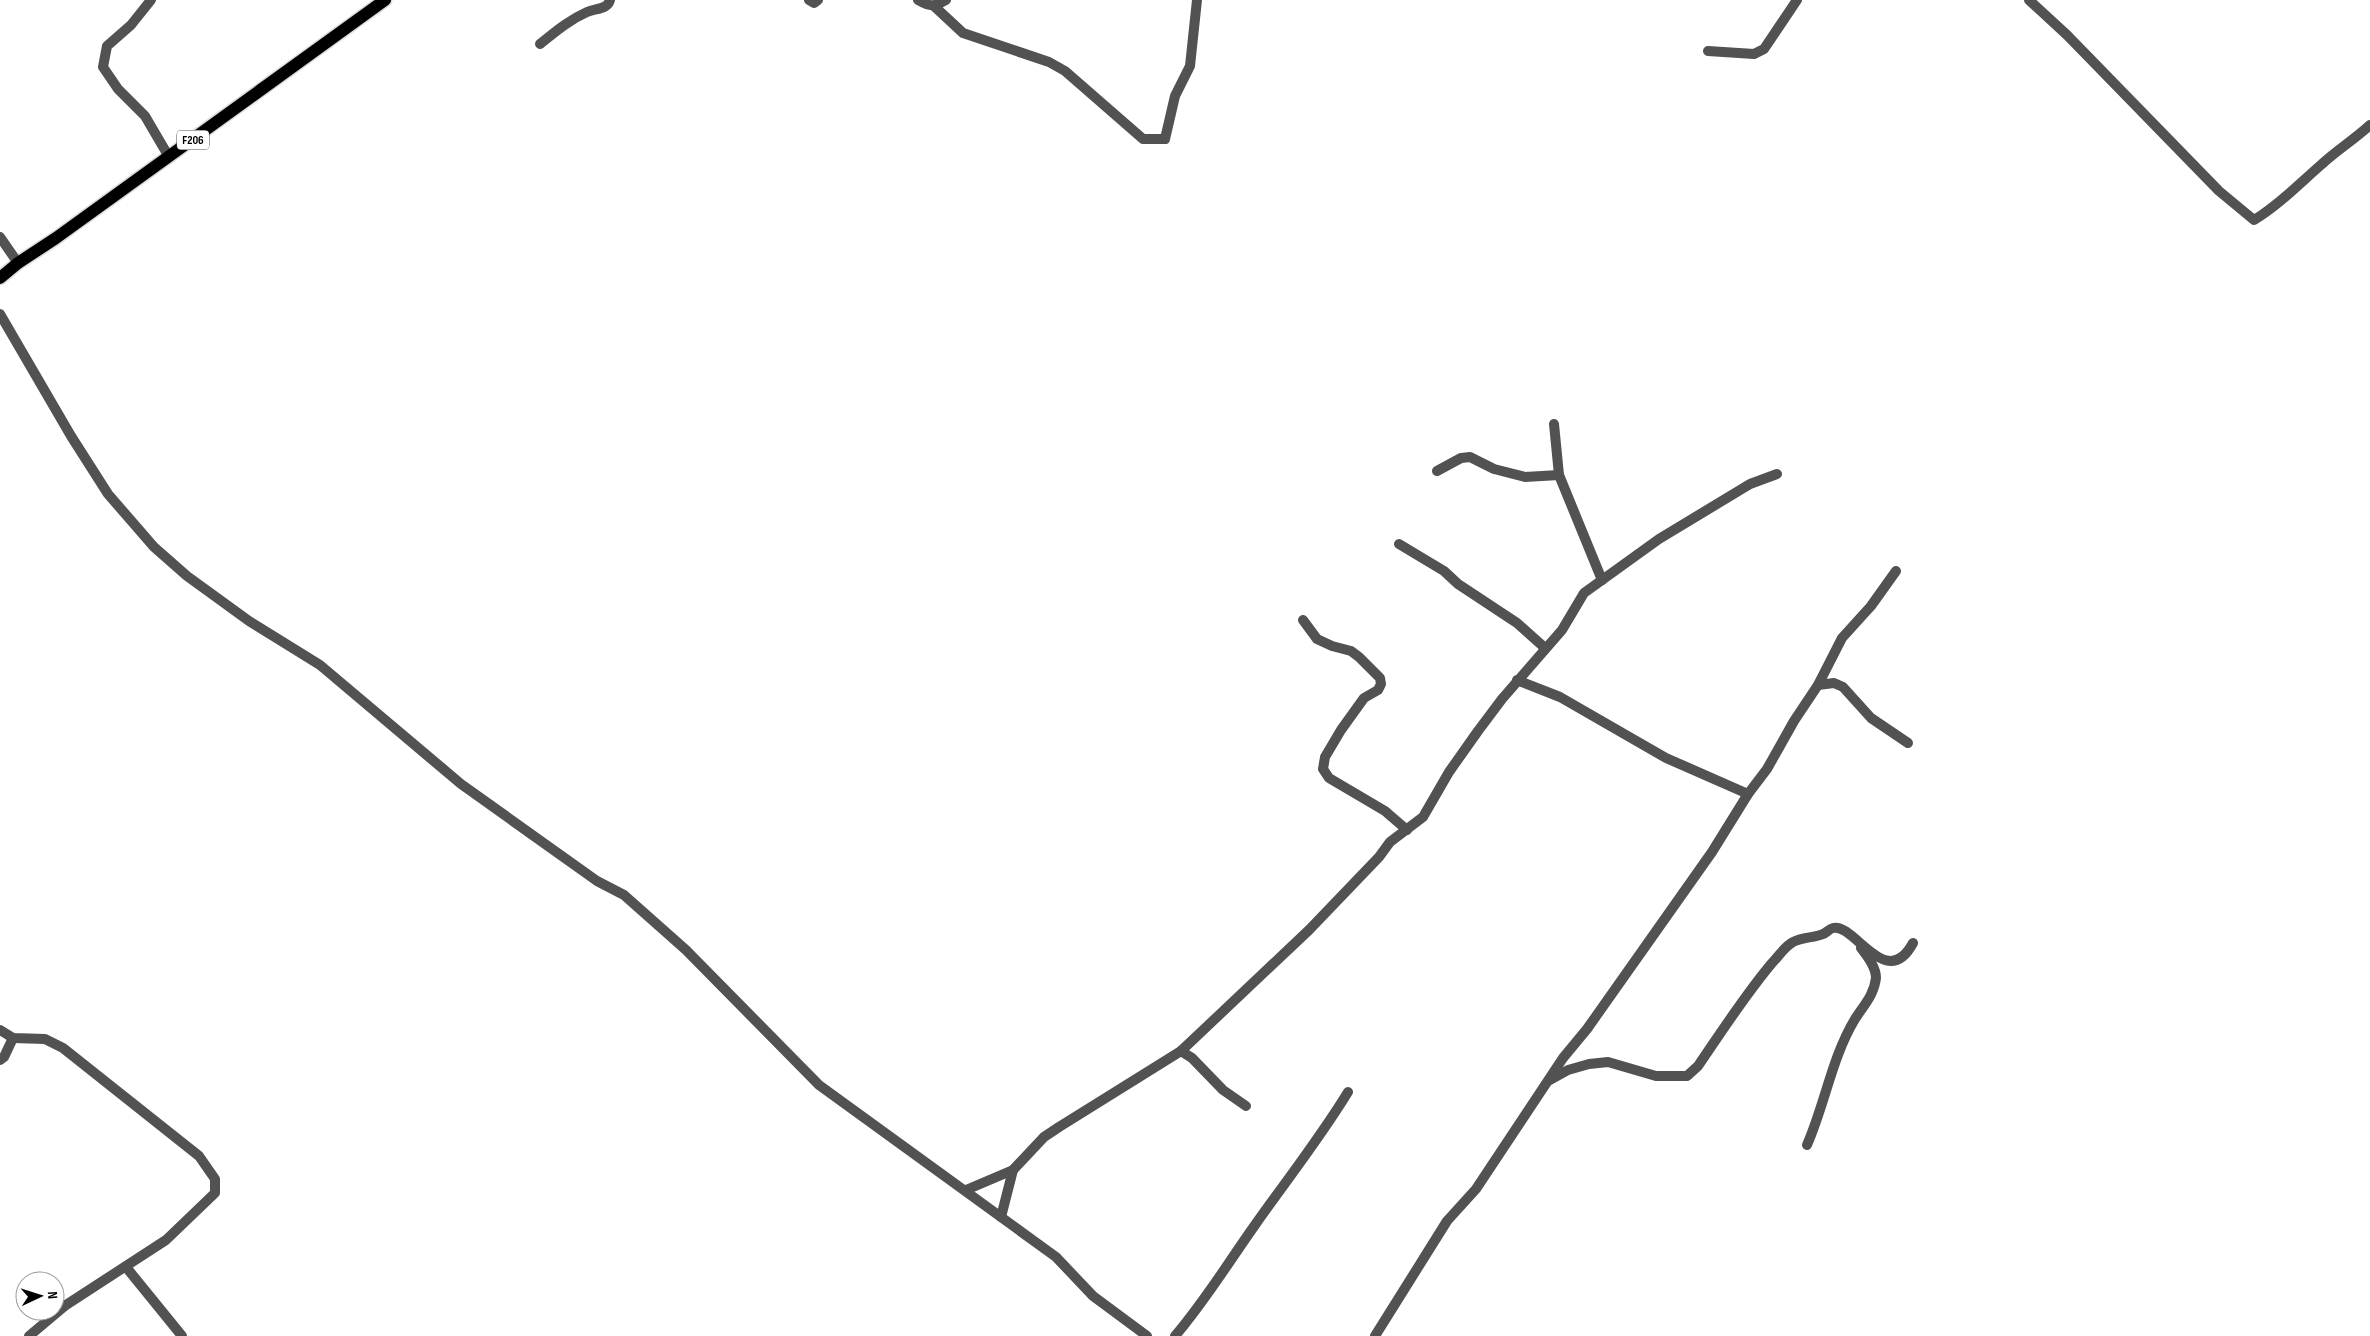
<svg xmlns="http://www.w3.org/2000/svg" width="2370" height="1336" font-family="'Sofia Sans Condensed',sans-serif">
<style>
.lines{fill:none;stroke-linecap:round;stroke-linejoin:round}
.primary-casing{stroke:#dbdbdb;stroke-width:15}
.street{stroke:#525252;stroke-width:10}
.primary{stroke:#000;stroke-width:12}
.labels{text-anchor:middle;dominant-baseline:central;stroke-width:4.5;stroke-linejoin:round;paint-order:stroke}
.shield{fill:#fff;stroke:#4c4c4c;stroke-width:1}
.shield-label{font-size:12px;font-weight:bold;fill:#000}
</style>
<rect width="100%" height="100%" fill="#fff"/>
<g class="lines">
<defs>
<path id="primary" d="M0,278L18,263L56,238L385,0"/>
</defs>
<!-- primary casing -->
<use href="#primary" class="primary-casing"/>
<!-- street -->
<g class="street">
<path d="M151,0L131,25L107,46L103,67L118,89L145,116L169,157"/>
<path d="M809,0L814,3L818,0"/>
<path d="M918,0C930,7 934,7 946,0"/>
<path d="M2029,0L2067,35L2219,191L2254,220C2279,205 2300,183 2322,164C2337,150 2355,139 2370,125"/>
<path d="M935,7L963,33L1049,62L1065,71L1143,139H1165L1175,96L1190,66L1197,0"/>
<path d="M540,44C555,32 569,20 587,12C596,8 607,10 610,0"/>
<path d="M1708,51L1754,54L1764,49L1797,0"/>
<path d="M0,237L18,263"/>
<path d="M0,314L71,436L108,494L154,547L187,576L249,621L320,665L461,784L597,881L624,895L686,950L819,1085L1056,1257L1093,1296L1147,1336"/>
<path d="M1554,424L1559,475L1602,580"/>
<path d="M1437,471L1461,458L1470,457L1494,469L1525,477L1559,475"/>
<path d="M1399,544L1444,571L1458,584L1517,623L1545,648"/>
<path d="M1303,620L1317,639L1332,646L1351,651L1359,657L1380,678L1381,684L1378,690L1364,698L1341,730L1325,757L1323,769L1329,778L1385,811L1407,830"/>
<path d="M1517,680L1560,697L1666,758L1748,794"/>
<path d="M1818,685L1834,683L1843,687L1871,718L1908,743"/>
<path d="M0,1030L13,1038L45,1039L63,1048L199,1156L215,1179V1193L166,1240L66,1305L29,1336"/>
<path d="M1181,1051L1192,1058L1223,1090L1246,1106"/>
<path d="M0,1060L4,1057L13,1038"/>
<path d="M1550,1080L1568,1070L1589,1064L1608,1062L1656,1076H1687L1698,1066C1722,1031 1745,995 1772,963C1778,957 1785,946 1793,942C1802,937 1814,938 1823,934C1826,933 1829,929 1833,928C1854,922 1886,993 1913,943"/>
<path d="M1807,1145C1825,1104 1832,1057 1855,1019C1864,1005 1874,995 1876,978C1876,967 1867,956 1861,948"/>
<path d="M966,1190L1013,1170L1044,1137L1059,1127L1181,1051L1309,930L1379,857L1390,842L1423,817L1449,772L1478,731L1502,699L1562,630L1584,593L1659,539L1750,484L1777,474"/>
<path d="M1001,1217L1013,1170"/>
<path d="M126,1267L182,1336"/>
<path d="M1175,1336C1205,1301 1228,1263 1255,1225C1286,1181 1320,1138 1348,1092"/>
<path d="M1375,1336L1447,1221L1476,1189L1563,1058L1587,1029L1712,852L1748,794L1767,769L1794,721L1818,685L1842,638L1871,606L1896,571"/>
</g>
<!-- primary -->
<use href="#primary" class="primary"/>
</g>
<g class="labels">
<!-- shield labels -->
<rect class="shield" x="177" y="130.5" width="32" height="19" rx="4"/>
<g class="shield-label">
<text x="193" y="140">F206</text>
</g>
</g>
<!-- north arrow -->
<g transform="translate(40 1296) rotate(86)"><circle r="24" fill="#ffffff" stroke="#999999"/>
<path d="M0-4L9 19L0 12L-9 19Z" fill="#000000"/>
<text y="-8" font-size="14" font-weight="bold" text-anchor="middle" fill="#000000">N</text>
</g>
</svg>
